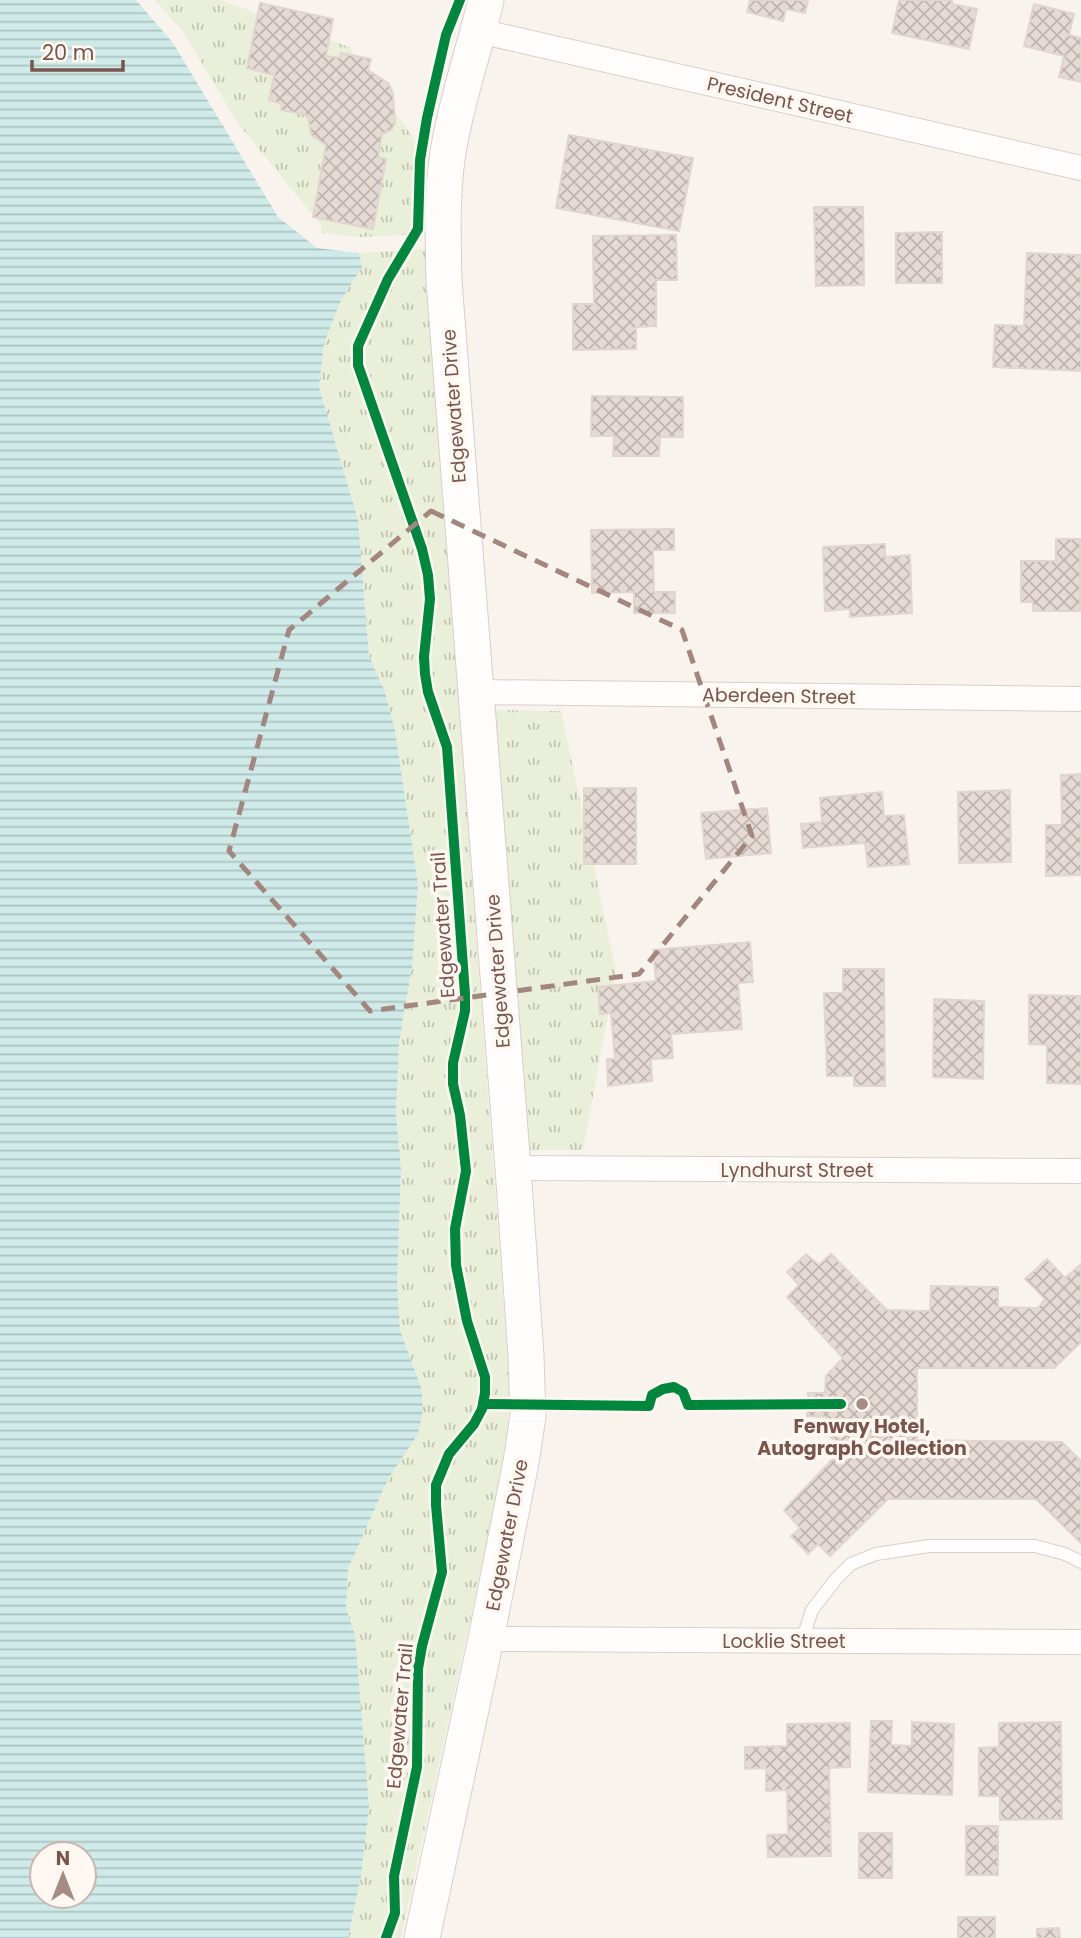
<svg xmlns="http://www.w3.org/2000/svg" width="1081" height="1938" font-family="Poppins,sans-serif">
<style>
.park{fill:url(#park-tufts)}
.water{fill:url(#water-rules);fill-rule:evenodd}
.building{fill:url(#building-cross-hatch);stroke:#e2d5d0;stroke-width:2}
.lines{fill:none;stroke-linecap:round;stroke-linejoin:round}
.service-casing{stroke:#d8cfca;stroke-width:14}
.minor-casing{stroke:#d8cfca;stroke-width:26}
.secondary-casing{stroke:#d9ceca;stroke-width:37}
.service{stroke:#fefdfc;stroke-width:12}
.minor{stroke:#fefdfc;stroke-width:24}
.secondary{stroke:#fefdfc;stroke-width:35}
.cycleway-casing{stroke:#fff7f1;stroke-width:15}
.cycleway{stroke:#00873e;stroke-width:10}
.marked{fill:none;stroke:#a2867f;stroke-width:5;stroke-dasharray:14 9;stroke-linejoin:round}
.poi-dot{fill:#a68c85;stroke:#fff7f1;stroke-width:2.5}
.labels{text-anchor:middle;dominant-baseline:central;stroke-width:7;stroke-linejoin:round;paint-order:stroke}
.street-label{font-size:19px;fill:#7a554c;stroke:#fff7f1}
.poi-label{font-size:19px;font-weight:bold;fill:#7a554c;stroke:#fff7f1}
</style>
<defs>
<pattern id="park-tufts" width="24" height="20" patternUnits="userSpaceOnUse" patternTransform="scale(1.75)"><rect width="24" height="20" fill="#e9efd9"/><path d="M3 7l-1-3M5 7V3M7 7l1-3M15 17l-1-3M17 17v-4M19 17l1-3" fill="none" stroke="#c2c4b2"/></pattern>
<pattern id="water-rules" width="6" height="5" patternUnits="userSpaceOnUse" patternTransform="scale(1.75)"><rect width="6" height="5" fill="#cfebe9"/><path d="M0 2.5h6" fill="none" stroke="#adc1bf"/></pattern>
<pattern id="building-cross-hatch" width="8" height="8" patternUnits="userSpaceOnUse" patternTransform="scale(1.75)"><rect width="8" height="8" fill="#e6dad5"/><path d="M0 0l8 8M0 8l8-8" fill="none" stroke="#bfb4af"/></pattern>
</defs>
<rect width="100%" height="100%" fill="#f9f3ee"/>
<!-- park -->
<g class="park">
<path d="M155,0H221L349,47L431,163L427,237L424,234L360,237L322,233L321,225L239,125L183,32Z"/>
<path d="M425,249L507,1350C510,1387 509,1422 505,1460L401,1938H348L361,1876L355,1635L346,1608L348,1569L388,1479L418,1434L421,1387L400,1330L397,1281L401,1169L396,1114L399,1043L412,967L418,885L395,730L385,692L369,656L358,520L319,387L324,343L341,300L362,267L359,253Z"/>
<path d="M493,710L561,711L616,971L583,1150H527Z"/>
</g>
<!-- water -->
<path class="water" d="M0,0H136L173,43L278,217L317,248L359,253L362,267L341,300L324,343L319,387L358,520L369,656L385,692L395,730L418,885L412,967L399,1043L396,1114L401,1169L397,1281L400,1330L421,1387L423,1410L418,1434L388,1479L348,1569L346,1608L355,1635L369,1807L361,1876L348,1938H0ZM42,1854H84V1896H42Z"/>
<!-- building -->
<g class="building">
<path d="M750,0H808L805,13L786,9L783,21L747,12Z"/>
<path d="M899,0H952V4L977,9L969,49L892,33Z"/>
<path d="M260,3L333,19L326,56L340,58L341,53L371,59L368,70L389,84L393,94L395,123L392,129L382,134L378,157L386,159L373,229L313,217L326,145L311,135L308,115L281,110L282,104L269,100L274,75L247,68Z"/>
<path d="M1034,4L1074,14L1069,35L1081,38V82L1059,77L1064,56L1024,46Z"/>
<path d="M569,135L693,158L679,231L556,208Z"/>
<path d="M814,207H863L864,285L816,286Z"/>
<path d="M942,232V283H896V233Z"/>
<path d="M676,235L677,280H656V326L636,327V349L573,350V304H594L593,236Z"/>
<path d="M1027,253L1081,255V371L993,367L995,325L1024,326Z"/>
<path d="M592,396L683,397V437H660L659,456H613L614,436H591Z"/>
<path d="M674,529V550H653L654,592H675V613H634V592L592,593L591,530Z"/>
<path d="M1056,539H1080V611H1033V602H1021V561H1056Z"/>
<path d="M885,544V557L910,555L912,613L850,617V609L825,611L823,547Z"/>
<path d="M1081,774V875L1046,876V825H1062L1061,775Z"/>
<rect x="584" y="788" width="52" height="76"/>
<path d="M1010,790L1011,862L959,863L958,792Z"/>
<path d="M882,792L884,816L904,815L909,864L868,867L865,843L803,848L801,824L822,822L820,798Z"/>
<path d="M767,808L771,853L706,859L701,813Z"/>
<path d="M750,942L753,982L738,983L742,1029L671,1034L673,1058L651,1059L652,1081L608,1086L607,1059H615L611,1013L600,1014L598,987L656,981L653,950Z"/>
<path d="M843,969H884L885,1086H854V1076H827L824,993H843Z"/>
<path d="M1029,995L1081,996V1084L1047,1083V1045L1029,1044Z"/>
<path d="M934,999L984,1001L983,1079L933,1077Z"/>
<path d="M806,1254L819,1265L831,1254L887,1310L930,1311L931,1286L998,1287V1307L1038,1308L1045,1299L1025,1279L1047,1259L1065,1278L1081,1264V1342L1054,1368H917V1440L1062,1442L1081,1461V1543L1036,1499H888L830,1556L818,1544L808,1554L791,1536L800,1528L784,1510L842,1449L827,1433V1417L807,1416L808,1393H825L826,1376L843,1358L787,1297L799,1285L787,1272Z"/>
<path d="M871,1721H892L891,1745L912,1746V1722L954,1724L952,1795L868,1792Z"/>
<path d="M1061,1722L1062,1819L1000,1820V1796H979V1748L999,1747V1723Z"/>
<path d="M850,1723V1767L829,1768L831,1856L768,1857L767,1835L788,1834L787,1790L766,1791V1768L745,1769V1747L787,1746V1724Z"/>
<rect x="966" y="1826" width="32" height="49"/>
<rect x="859" y="1833" width="33" height="45"/>
<rect x="958" y="1917" width="37" height="21"/>
<path d="M1059,1928L1060,1938H1037V1929Z"/>
</g>
<g class="lines">
<defs>
<path id="service" d="M802,1641L812,1610L836,1579L851,1564L876,1554L929,1546H1035L1065,1554L1081,1562"/>
<g id="minor">
<path d="M479,31L1081,168"/>
<path d="M476,692L1081,699"/>
<path d="M513,1168L1081,1171"/>
<path d="M486,1639L1081,1642"/>
</g>
<path id="secondary" d="M422,1938L486,1639L521,1462L528,1416L526,1356L513,1168L444,281C443,234 441,187 450,141C459,93 475,47 486,0"/>
</defs>
<!-- service casing -->
<use href="#service" class="service-casing"/>
<!-- minor casing -->
<use href="#minor" class="minor-casing"/>
<!-- secondary casing -->
<use href="#secondary" class="secondary-casing"/>
<!-- service -->
<use href="#service" class="service"/>
<!-- minor -->
<use href="#minor" class="minor"/>
<!-- secondary -->
<use href="#secondary" class="secondary"/>
<defs>
<g id="cycleway">
<path d="M483,1404L649,1406L652,1395L663,1389L674,1387L683,1392L688,1405L841,1404"/>
<path d="M386,1938L395,1913L394,1876L417,1767L418,1669L422,1646L442,1572L436,1505V1485L449,1454L474,1424L482,1409L485,1393V1377L467,1321L456,1265L455,1229L466,1171L460,1115L453,1084V1063L465,1011V994L447,747L428,692L425,674L424,657L430,599L428,575L422,549L358,365V346L388,279L418,229L420,160L427,118L446,35L460,0"/>
</g>
</defs>
<!-- cycleway casing -->
<use href="#cycleway" class="cycleway-casing"/>
<!-- cycleway -->
<use href="#cycleway" class="cycleway"/>
</g>
<!-- marked area -->
<path class="marked" d="M431,511L682,630L752,836L639,974L370,1011L229,851L289,630Z"/>
<!-- markers -->
<circle class="poi-dot" cx="862" cy="1404" r="7"/>
<g class="labels">
<!-- street labels -->
<g class="street-label">
<text transform="translate(780 100) rotate(13)">President Street</text>
<text transform="translate(454 406) rotate(-94)">Edgewater Drive</text>
<text transform="translate(779 696) rotate(1)">Aberdeen Street</text>
<text transform="translate(443 925) rotate(-94)">Edgewater Trail</text>
<text transform="translate(498 971) rotate(-94)">Edgewater Drive</text>
<text x="797" y="1170">Lyndhurst Street</text>
<text transform="translate(507 1535) rotate(-79)">Edgewater Drive</text>
<text x="784" y="1641">Locklie Street</text>
<text transform="translate(400 1716) rotate(-85)">Edgewater Trail</text>
</g>
<!-- poi labels -->
<g class="poi-label">
<text x="862" y="1426">Fenway Hotel,<tspan x="862" dy="22">Autograph Collection</tspan></text>
</g>
</g>
<!-- north arrow -->
<g transform="translate(63 1875)"><circle r="33" fill="#fff7f1" stroke="#cab6af" stroke-width="2"/>
<path d="M0-5L12 26L0 18L-12 26Z" fill="#a68c85"/>
<text y="-10" font-size="19" font-weight="bold" text-anchor="middle" fill="#7a554c">N</text>
</g>
<!-- scale -->
<path d="M32 60v10h91v-10" fill="none" stroke="#7a554c" stroke-width="3.5"/>
<text x="42" y="60" font-size="21" fill="#7a554c" stroke="#fff7f1" stroke-width="5" paint-order="stroke">20 m</text>
</svg>
